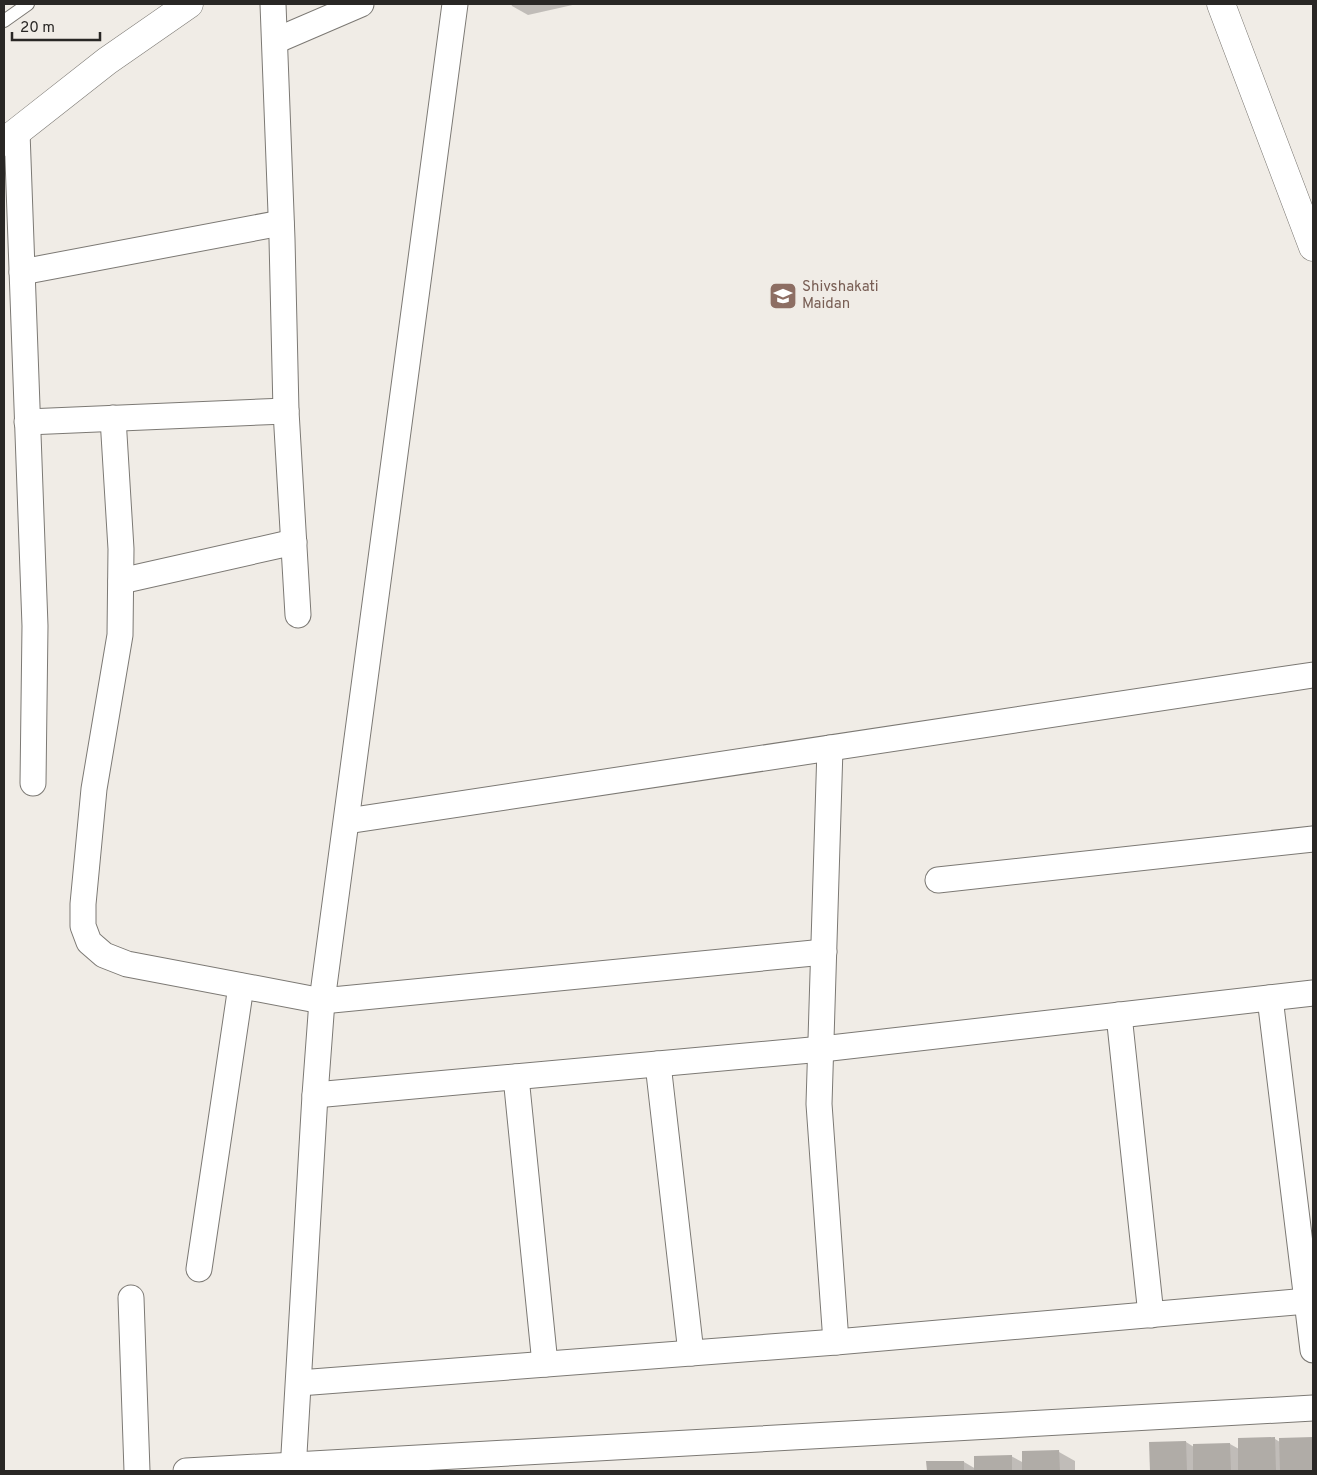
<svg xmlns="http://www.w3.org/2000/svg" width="1317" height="1475" font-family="Overpass,sans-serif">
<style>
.shadow{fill:#0003}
.building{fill:#b0aca7}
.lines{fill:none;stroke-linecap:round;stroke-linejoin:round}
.service-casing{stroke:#7c7974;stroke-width:14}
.minor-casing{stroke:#7c7974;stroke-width:27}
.tertiary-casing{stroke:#7c7974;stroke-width:29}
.primary-casing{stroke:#7c7974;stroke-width:29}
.service{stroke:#fff;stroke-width:12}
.minor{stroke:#fff;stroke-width:25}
.tertiary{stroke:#fff;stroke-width:28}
.primary{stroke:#fff;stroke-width:28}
.labels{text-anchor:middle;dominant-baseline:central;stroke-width:4;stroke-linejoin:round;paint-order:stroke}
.education-label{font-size:15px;fill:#785e54;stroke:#f0ece6;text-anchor:start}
</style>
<rect width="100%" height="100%" fill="#f0ece6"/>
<!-- shadow -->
<g class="shadow">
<path d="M511,4H577L528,15L512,6Z"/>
<path d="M1275,1439L1280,1442V1439H1313V1471H1151L1150,1443L1186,1442L1194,1447L1230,1444L1239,1449Z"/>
<path d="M1059,1452L1075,1461V1471H928V1462H964L976,1469L1011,1456L1024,1463Z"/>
</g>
<!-- building -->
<g class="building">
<path d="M1275,1437L1276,1471H1238V1438Z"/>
<path d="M1313,1437V1471H1280L1279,1438Z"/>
<path d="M1186,1441L1187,1471H1150L1149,1442Z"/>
<path d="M1230,1443L1231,1471H1193V1444Z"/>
<path d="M1059,1450L1060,1471H1022V1451Z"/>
<path d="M1012,1455V1471H974V1456Z"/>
<path d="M926,1461H964V1471H927Z"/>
</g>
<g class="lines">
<defs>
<path id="service" d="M4,21L28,4"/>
<g id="minor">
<path d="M273,4L282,239L286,411L298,615"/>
<path d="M275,41L361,4"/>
<path d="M17,132L35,626L33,783"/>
<path d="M22,272L281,223"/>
<path d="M113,418L121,549L120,635L94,789L83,904V926L89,942L104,955L127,964L322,1001L824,952"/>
<path d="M27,422L286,411"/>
<path d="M121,581L294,542"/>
<path d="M830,748L819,1104L836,1342"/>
<path d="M347,821L1313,675"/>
<path d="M938,880L1313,839"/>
<path d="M1270,998L1313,1350"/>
<path d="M1119,1015L1151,1315"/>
<path d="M658,1064L691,1353"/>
<path d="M516,1077L545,1364"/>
<path d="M315,1095L822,1049L1313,993"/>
<path d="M199,1269L241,986"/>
<path d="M131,1298L137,1471"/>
<path d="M299,1383L836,1342L1307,1301"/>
<path d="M186,1471L1313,1408"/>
<path d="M293,1471L315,1095L322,1001L455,4"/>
</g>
<path id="tertiary" d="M1221,4L1313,247"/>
<path id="primary" d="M4,142L107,61L189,4"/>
</defs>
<!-- service casing -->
<use href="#service" class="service-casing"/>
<!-- minor casing -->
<use href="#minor" class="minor-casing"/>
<!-- tertiary casing -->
<use href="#tertiary" class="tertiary-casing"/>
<!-- primary casing -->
<use href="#primary" class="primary-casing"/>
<!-- service -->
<use href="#service" class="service"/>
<!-- minor -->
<use href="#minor" class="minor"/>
<!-- tertiary -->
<use href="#tertiary" class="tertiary"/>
<!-- primary -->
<use href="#primary" class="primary"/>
</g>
<!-- icons -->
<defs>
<symbol id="school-square" viewBox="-11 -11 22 22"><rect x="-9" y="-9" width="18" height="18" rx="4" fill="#8d6e63" stroke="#f0ece6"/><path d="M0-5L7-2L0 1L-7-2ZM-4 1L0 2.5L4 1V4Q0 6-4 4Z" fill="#fff"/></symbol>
</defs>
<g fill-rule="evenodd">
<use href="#school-square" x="767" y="280" width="32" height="32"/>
</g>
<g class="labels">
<!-- education labels -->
<g class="education-label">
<text x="802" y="287">Shivshakati<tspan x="802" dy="17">Maidan</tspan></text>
</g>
</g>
<!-- border -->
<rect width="1317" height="1475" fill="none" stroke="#292725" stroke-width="10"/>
<!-- scale -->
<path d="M12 32v8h88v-8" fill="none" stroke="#292725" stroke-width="2.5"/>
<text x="20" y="32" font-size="15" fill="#292725" stroke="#f0ece6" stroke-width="4" paint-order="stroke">20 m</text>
</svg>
